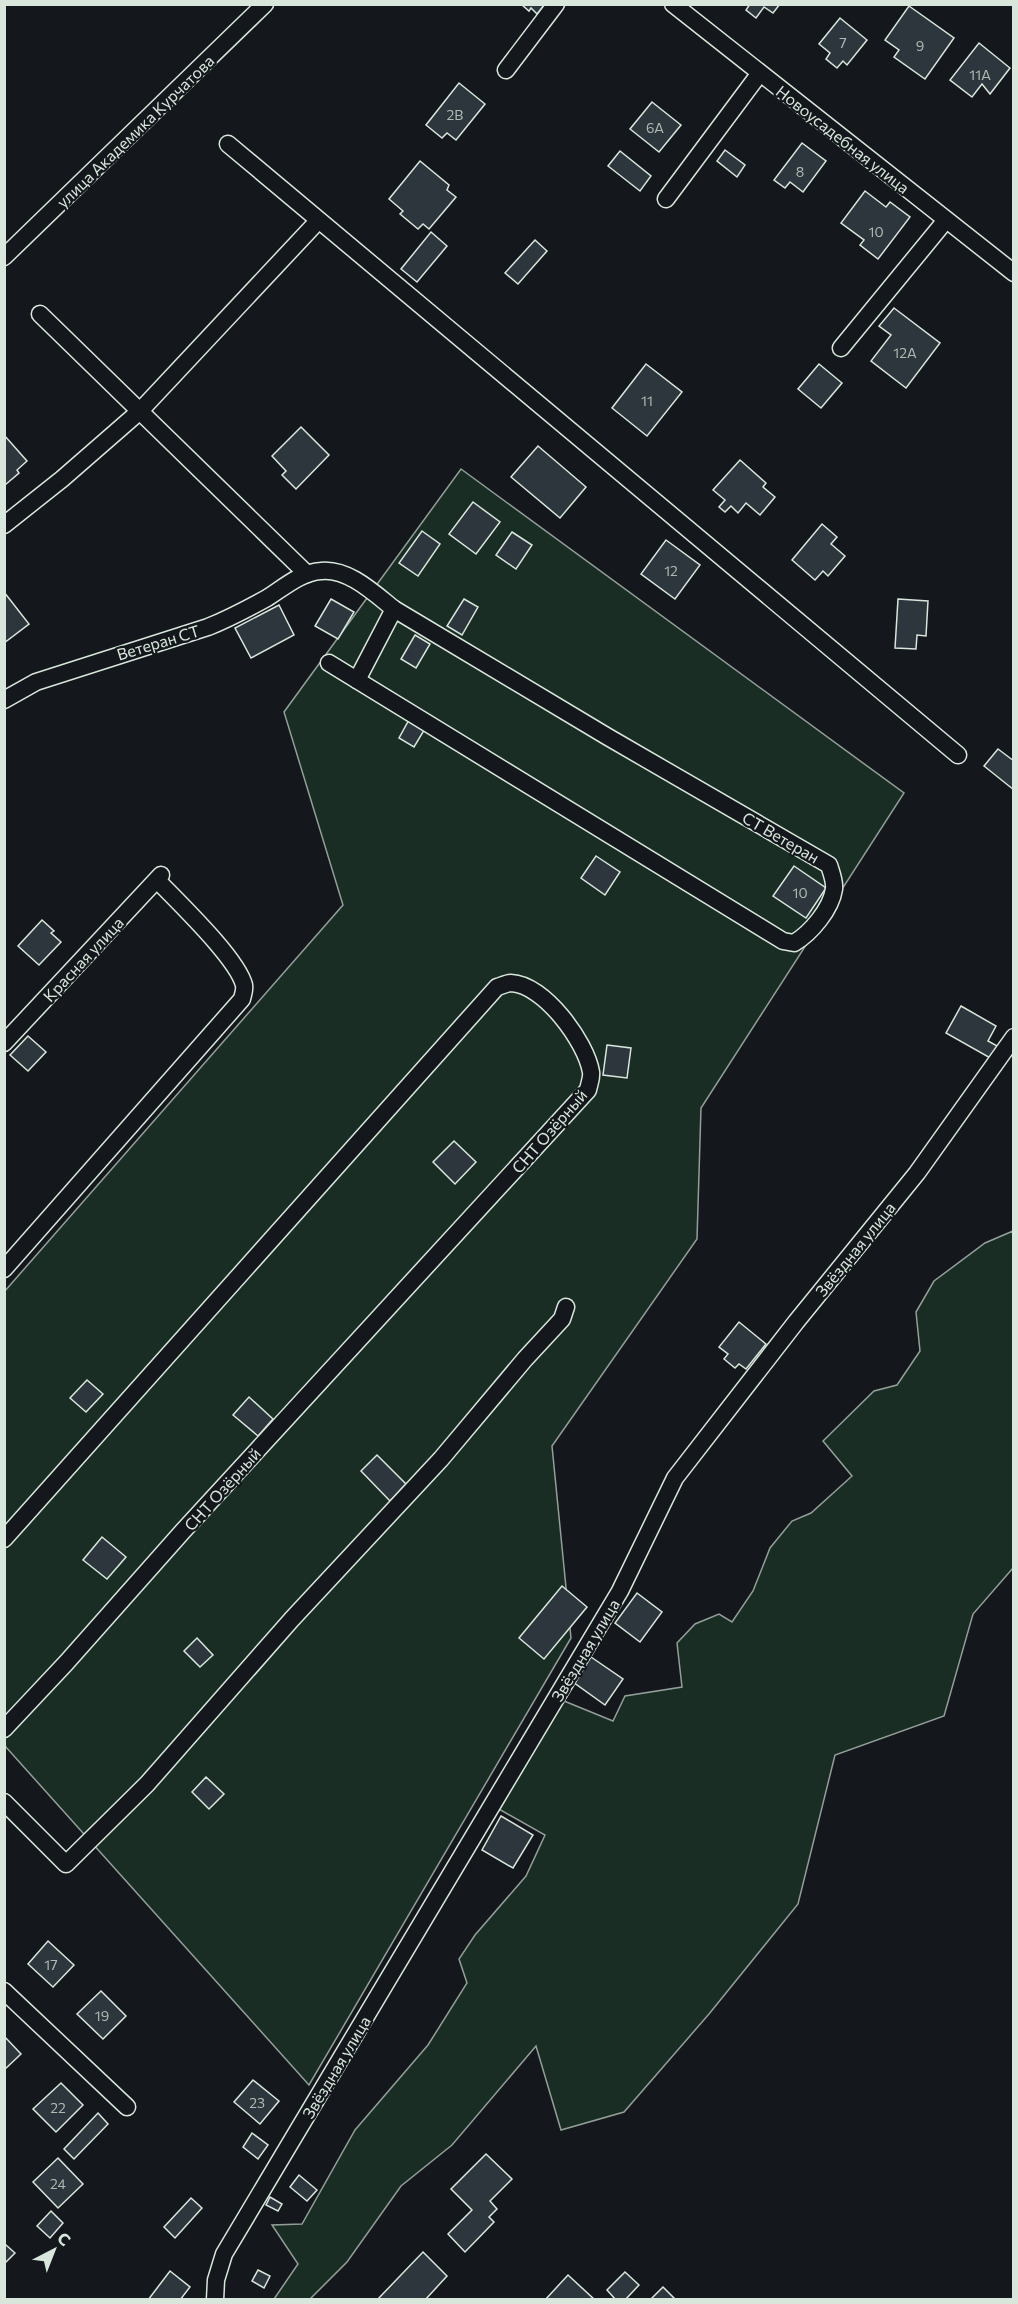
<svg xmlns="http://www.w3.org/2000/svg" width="1018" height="2304" font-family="Commissioner,sans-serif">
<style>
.green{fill:#1a2d24;stroke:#939e99;stroke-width:1.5}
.building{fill:#2c363c;stroke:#d8e6dc;stroke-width:1.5}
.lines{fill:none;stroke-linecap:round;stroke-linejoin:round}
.street-casing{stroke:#d8e6dc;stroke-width:19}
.street{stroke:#14181c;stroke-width:16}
.labels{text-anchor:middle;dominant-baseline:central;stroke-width:4.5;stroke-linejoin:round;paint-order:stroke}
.number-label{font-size:14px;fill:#adbab4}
.street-label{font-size:16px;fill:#d8e6dc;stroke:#14181c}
</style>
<rect width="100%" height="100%" fill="#14181c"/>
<!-- green -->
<g class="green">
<path d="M461,469L904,793L701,1108L697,1239L552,1446L571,1638L309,2085L5,1746L4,1292L343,905L284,712Z"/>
<path d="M1013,1231V1568L973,1614L944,1716L835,1755L798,1904L709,2014L624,2112L561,2130L536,2046L452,2145L401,2186L347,2262L310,2299H274L298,2264L272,2225L302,2224L355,2130L428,2045L467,1983L459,1959L475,1935L526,1876L545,1835L497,1808L564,1701L613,1721L625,1696L682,1687L677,1643L695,1624L719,1614L732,1622L753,1591L770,1548L792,1521L811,1513L852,1476L823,1441L874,1391L897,1385L920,1351L916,1312L934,1281L985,1243Z"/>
</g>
<!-- building -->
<g class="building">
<path d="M521,4H545L537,14L531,8L529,11Z"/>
<path d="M750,4H780L773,13L764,7L756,18L746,10Z"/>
<path d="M909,6L954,38L925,79L894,57L899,50L885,40Z"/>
<path d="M840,18L867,40L847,65L843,61L837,68L826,59L830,53L819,44Z"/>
<path d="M979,43L1010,68L990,94L982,84L972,97L950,80Z"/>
<path d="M459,83L485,104L456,140L447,133L442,138L426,125Z"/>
<path d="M652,102L681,125L659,152L630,129Z"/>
<path d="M802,143L826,161L803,192L790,182L785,188L774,180Z"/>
<path d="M725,150L745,165L737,177L717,161Z"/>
<path d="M620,151L651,176L640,191L608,166Z"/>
<path d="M420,161L449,185L447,190L456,197L429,229L423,224L418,229L400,214L403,211L389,199Z"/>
<path d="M865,191L886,207L890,202L910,217L878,259L860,245L864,240L841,223Z"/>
<path d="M431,232L447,246L417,282L401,269Z"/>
<path d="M535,240L547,251L518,284L505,273Z"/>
<path d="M894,308L940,343L906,388L871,361L891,335L879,326Z"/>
<path d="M646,364L682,392L647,436L612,408Z"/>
<path d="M819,364L842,383L821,408L798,389Z"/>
<path d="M301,427L329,455L296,489L282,475L286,471L272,456Z"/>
<path d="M4,435L27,461L17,470L19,473L5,485Z"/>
<path d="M538,446L586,487L560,518L511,477Z"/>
<path d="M740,460L766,483L763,487L775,497L760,515L746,503L738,513L731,506L725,512L719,507L725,500L713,490Z"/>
<path d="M473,502L500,522L476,554L449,534Z"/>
<path d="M822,524L837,537L831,544L845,556L828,576L823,571L815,580L792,560Z"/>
<path d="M422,531L440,544L418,576L399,563Z"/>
<path d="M512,532L532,545L516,569L496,555Z"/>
<path d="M666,540L700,565L675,599L641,574Z"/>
<path d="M4,592L29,624L4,643Z"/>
<path d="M331,599L354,612L338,639L315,626Z"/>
<path d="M464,599L478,607L462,635L447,626Z"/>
<path d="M898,599L928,601L926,636L917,635L916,649L895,648Z"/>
<path d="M279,605L294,635L251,658L235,628Z"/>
<path d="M415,635L430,644L416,668L401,659Z"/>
<path d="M410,718L426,727L414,747L399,738Z"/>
<path d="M998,749L1014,761V790L984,766Z"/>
<path d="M596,856L620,872L605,895L581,878Z"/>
<path d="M794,866L826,888L806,918L773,896Z"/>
<path d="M42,920L54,931L51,933L61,942L39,965L18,946Z"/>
<path d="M961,1006L996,1026L988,1041L999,1047L992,1059L946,1033Z"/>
<path d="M28,1036L46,1052L28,1071L10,1055Z"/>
<path d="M607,1045L631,1048L627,1078L603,1075Z"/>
<path d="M454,1141L476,1162L455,1184L433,1162Z"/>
<path d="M739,1322L766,1344L746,1369L739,1364L735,1368L724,1359L728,1354L719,1347Z"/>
<path d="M87,1380L103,1394L86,1412L70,1398Z"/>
<path d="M249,1397L273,1419L258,1436L233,1415Z"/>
<path d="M377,1455L406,1484L390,1501L361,1471Z"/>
<path d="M102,1537L126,1557L107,1579L83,1560Z"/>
<path d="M562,1586L587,1607L544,1659L519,1638Z"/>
<path d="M637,1593L662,1612L640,1642L615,1623Z"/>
<path d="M197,1638L213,1655L200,1667L184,1651Z"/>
<path d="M591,1657L623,1679L605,1705L573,1682Z"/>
<path d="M206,1777L224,1794L209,1809L192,1792Z"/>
<path d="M501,1816L533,1835L513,1868L482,1850Z"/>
<path d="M48,1941L74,1965L53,1987L28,1964Z"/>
<path d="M101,1991L126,2016L103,2039L77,2014Z"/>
<path d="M4,2036L21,2054L4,2070Z"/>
<path d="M253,2080L279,2101L260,2124L234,2102Z"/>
<path d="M61,2083L83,2105L56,2132L33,2109Z"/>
<path d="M98,2113L108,2124L74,2159L64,2149Z"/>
<path d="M252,2133L268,2145L258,2159L243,2147Z"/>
<path d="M486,2154L512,2179L490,2201L497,2209L489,2217L494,2222L465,2252L448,2234L472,2210L451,2189Z"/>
<path d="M58,2158L83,2184L58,2208L33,2182Z"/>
<path d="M299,2175L317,2190L307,2201L290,2187Z"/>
<path d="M270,2197L282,2204L278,2211L266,2205Z"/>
<path d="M191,2198L202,2208L175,2238L164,2227Z"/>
<path d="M51,2211L63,2223L50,2238L37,2226Z"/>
<path d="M6,2245L15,2253L4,2264V2247Z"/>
<path d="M423,2252L447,2276L425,2300H377Z"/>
<path d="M258,2270L270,2276L264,2288L252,2281Z"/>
<path d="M170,2271L190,2287L180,2300H148Z"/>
<path d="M625,2272L639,2285L625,2300H616L607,2290Z"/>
<path d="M568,2275L595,2300H545Z"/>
<path d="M663,2287L676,2300H650Z"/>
</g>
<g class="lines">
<defs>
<g id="street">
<path d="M673,4L1014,273"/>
<path d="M506,70L556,4"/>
<path d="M228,144L958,755"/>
<path d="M666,199L760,73"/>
<path d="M4,257L265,4"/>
<path d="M40,314L307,574"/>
<path d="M841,348L946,220"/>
<path d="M4,525L62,479L140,411L318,221"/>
<path d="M357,680L394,609"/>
<path d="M4,700L36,682L208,627C228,619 247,609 267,598C283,588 301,572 321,571C348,568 374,593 394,609L608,737L829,865C831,872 835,881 834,889C831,909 811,933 794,943L783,941L329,663"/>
<path d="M4,1043L161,875"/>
<path d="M4,1269L242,999C243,994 245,990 244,985C237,958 178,902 157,880"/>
<path d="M4,1539L497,987C501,986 507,983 511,983C544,984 586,1042 591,1072C592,1078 589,1084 588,1090L183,1531L66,1663L4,1729"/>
<path d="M4,1802L66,1864L147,1784L292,1619L441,1459L525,1359L562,1319L566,1307"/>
<path d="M4,1991L127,2107"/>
<path d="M215,2300L216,2280L224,2254L620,1591L675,1478L796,1322L917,1173L1014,1037"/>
</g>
</defs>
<!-- street casing -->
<use href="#street" class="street-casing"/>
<!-- street -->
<use href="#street" class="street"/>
</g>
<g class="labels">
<!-- number labels -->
<g class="number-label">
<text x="843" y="42">7</text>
<text x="920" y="45">9</text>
<text x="980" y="74">11А</text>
<text x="455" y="114">2В</text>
<text x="655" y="127">6А</text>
<text x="800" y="171">8</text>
<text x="876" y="231">10</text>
<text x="905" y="352">12А</text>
<text x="647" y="400">11</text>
<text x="671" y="570">12</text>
<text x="800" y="892">10</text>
<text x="51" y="1964">17</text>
<text x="102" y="2015">19</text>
<text x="257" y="2102">23</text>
<text x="58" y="2107">22</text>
<text x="58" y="2183">24</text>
</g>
<!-- street labels -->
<g class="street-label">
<text transform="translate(135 131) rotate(-44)">улица Академика Курчатова</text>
<text transform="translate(843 139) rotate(38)">Новоусадебная улица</text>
<text transform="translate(158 642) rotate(-17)">Ветеран СТ</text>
<text transform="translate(781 837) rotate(30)">СТ Ветеран</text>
<text transform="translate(83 959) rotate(-47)">Красная улица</text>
<text transform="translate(549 1131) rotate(-49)">СНТ Озёрный</text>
<text transform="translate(855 1249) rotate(-51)">Звёздная улица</text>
<text transform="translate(222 1489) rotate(-48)">СНТ Озёрный</text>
<text transform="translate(585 1650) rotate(-59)">Звёздная улица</text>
<text transform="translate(336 2067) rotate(-59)">Звёздная улица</text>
</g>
</g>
<!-- border -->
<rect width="1018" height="2304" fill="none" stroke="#d8e6dc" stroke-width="12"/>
<!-- north arrow -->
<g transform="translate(54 2250) rotate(42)" stroke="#14181c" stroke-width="4.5" paint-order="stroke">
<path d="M0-4.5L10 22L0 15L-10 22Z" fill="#d8e6dc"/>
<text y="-9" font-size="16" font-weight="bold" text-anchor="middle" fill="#d8e6dc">С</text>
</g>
</svg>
